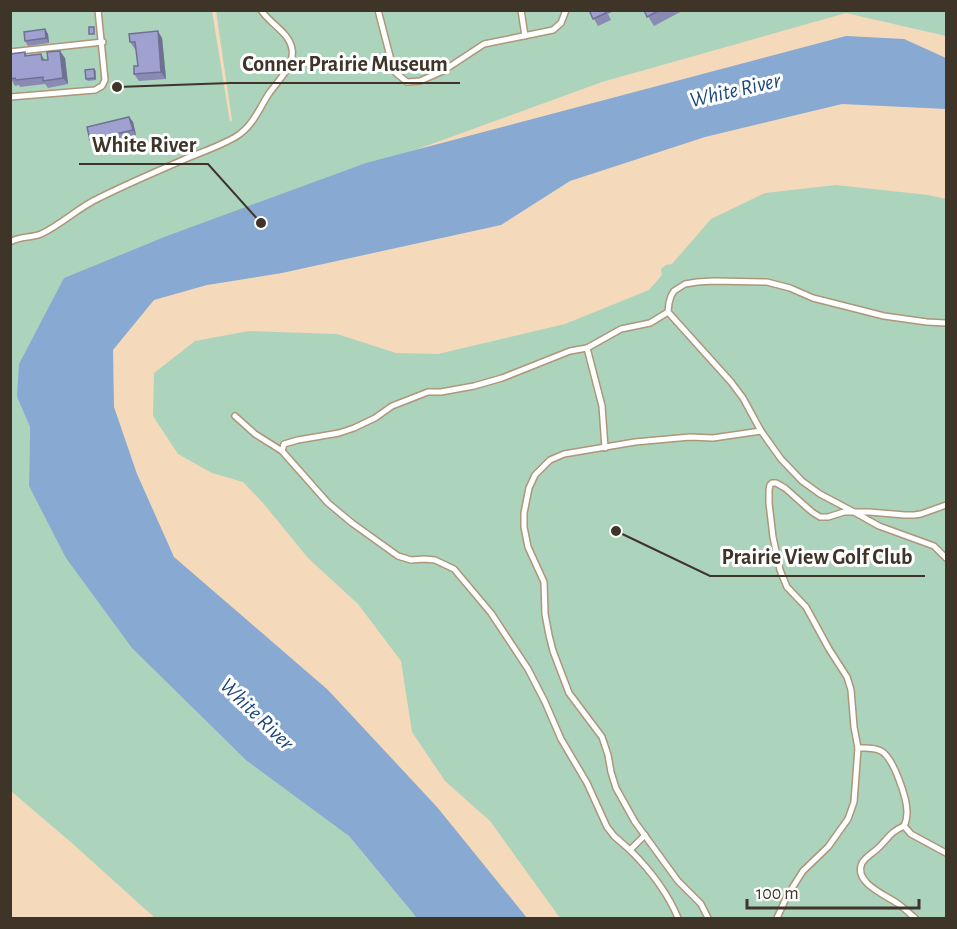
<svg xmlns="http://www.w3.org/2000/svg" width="957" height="929" font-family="'Alegreya Sans',sans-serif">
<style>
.green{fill:#acd3bc}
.water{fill:#88a9d1}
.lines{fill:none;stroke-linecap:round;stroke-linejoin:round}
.service-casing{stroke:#ae9679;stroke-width:8}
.service{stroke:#fff;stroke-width:5}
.wall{fill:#898bb4}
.shaded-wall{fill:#6f7192}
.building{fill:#9fa2d1;stroke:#6f7192;stroke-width:1.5}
.labels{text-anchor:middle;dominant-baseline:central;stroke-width:6;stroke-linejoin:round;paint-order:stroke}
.water-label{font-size:22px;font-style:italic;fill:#1b487c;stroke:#fff}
.leader{fill:none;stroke:#3e3428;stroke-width:2}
.callout-dot{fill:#3e3428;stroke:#fff;stroke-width:2}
.callout-label{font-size:22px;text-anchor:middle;font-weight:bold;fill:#3e3428;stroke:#fff;stroke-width:6;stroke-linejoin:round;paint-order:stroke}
</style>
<rect width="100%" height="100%" fill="#f4d9bb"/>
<!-- green -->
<g class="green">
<path d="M11,11H212L230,122L232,120L216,11H946V36L846,13L602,82L64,278L17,397L30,427L29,486L349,836L417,918H155L73,844L11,791Z"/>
<path d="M836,185L928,195L946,199V918H560L490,821L445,781L412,732L401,661L358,604L308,558L263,503L243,482L212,473L178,454L153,416L154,373L195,341L249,331L337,334L396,353L438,354L565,324L649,290L662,275L661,269L666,265L672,264L711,219L765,193Z"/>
</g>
<!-- water -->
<path class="water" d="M846,36L904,39L946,58V109L842,104L705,137L570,181L501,225L282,273L207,285L154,300L113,350L114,407L137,474L174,557L328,690L437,807L527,918H417L349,836L246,760L132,648L66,558L29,486L30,427L17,397L19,364L64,278L167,236L366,163Z"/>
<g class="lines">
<defs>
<g id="service">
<path d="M378,10L392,64L396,73L407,82L420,81L443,71L484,44L553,30L561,23L566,10"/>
<path d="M521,10L525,36"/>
<path d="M10,52L103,42"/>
<path d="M10,97L95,90L102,86L105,80L98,10"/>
<path d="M10,242C19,236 31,238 41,234C62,224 79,207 99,198C127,184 155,172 183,160C201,152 221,146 237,136C254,125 259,108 270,92C277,83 286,73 291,62C292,58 293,53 292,49C289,32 270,24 261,10"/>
<path d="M668,312L731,382L743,398L761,431"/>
<path d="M587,348L621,329L650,323L668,312L669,303L671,296L674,291L685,284L697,282L714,281L767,282L790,288L813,298L884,316L927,322L946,323"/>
<path d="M235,416L255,434L282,451L328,503L352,523L398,556L411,560L424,559L435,560L454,569L491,613L528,669L545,702L561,739L587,783L607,827L614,836L630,850"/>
<path d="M282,451L284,444L298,440L339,433L354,428L375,418L392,406L428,392H441L474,386L502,378L570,351L587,348L602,406L605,448"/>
<path d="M904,826C906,822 907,817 907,812C907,799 894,758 881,751C874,747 866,748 858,748L854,727L851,690L847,677L829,649L806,607L787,587L780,570L773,537L769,503V490L770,485L772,483H776L785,488L812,512L820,517H828L844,512H854L879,526L934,546L946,558"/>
<path d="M904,826C888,833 888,840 876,850C871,854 865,858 862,863C853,882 885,895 897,903C903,907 909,913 915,918"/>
<path d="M904,826L911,834L946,853"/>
<path d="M645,835L630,850C650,870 667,891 678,918"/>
<path d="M708,918L701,904L678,881L635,822L616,788L611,772L608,755L602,737L569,693L553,651L549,635L545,614L544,582L528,547L524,527V513L529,488L535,475L550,460L564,454L635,442L690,437L713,438L761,431L781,459L802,481L820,494L854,512H869L905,515H914L921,514L946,505"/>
<path d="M777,918L787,896L803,871L828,847L848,819L854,802L858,748"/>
</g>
</defs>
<!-- service casing -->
<use href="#service" class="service-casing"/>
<!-- service -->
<use href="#service" class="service"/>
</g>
<!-- wall -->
<g class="wall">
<path d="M589,10H616L608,14L611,20L598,26Z"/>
<path d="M644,10H684L654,26Z"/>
<path d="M45,29L48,34L49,43L28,46L25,41Z"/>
<path d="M162,38L166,79L139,81L134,74L138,66L136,49H135L130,42Z"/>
<path d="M25,52L27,56L41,54L45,60L65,58L68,84L48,88L45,84L20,87L19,85L15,86L11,79Z"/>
<path d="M94,69L96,71V80L88,81L86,79Z"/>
<path d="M129,117L133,122L136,135L93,145L90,140Z"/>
</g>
<!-- shaded-wall -->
<g class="shaded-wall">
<path d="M45,29L48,34L49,43L46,38Z"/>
<path d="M158,31L162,38L166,79L161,72Z"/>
<path d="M60,51L65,58L68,84L63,78Z"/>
<path d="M129,117L133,122L136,135L133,130Z"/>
</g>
<!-- building -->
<g class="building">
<path d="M589,10H605L606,13L593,19Z"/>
<path d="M644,10H660L647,17Z"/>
<rect x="89" y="27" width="5" height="7"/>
<path d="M45,29L46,38L25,41L24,32Z"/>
<path d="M158,31L161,72L134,74V66H138L135,42H130L129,34Z"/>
<path d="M60,51L63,78L43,81V77L16,80L15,78L11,79L10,54L25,52V56L41,54L42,60H48L47,52Z"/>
<path d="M94,69L95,78L86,79L85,70Z"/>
<path d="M129,117L133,130L90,140L87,127Z"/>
</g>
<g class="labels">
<!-- water labels -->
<g class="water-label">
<text transform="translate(735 90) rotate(-13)">White River</text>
<text transform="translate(257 714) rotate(44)">White River</text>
</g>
</g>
<!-- callouts -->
<path class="leader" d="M117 87L230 83H460M261 223L208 164H79M616 531L710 576H925"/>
<g class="callout-dot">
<circle cx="117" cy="87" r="6"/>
<circle cx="261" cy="223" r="6"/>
<circle cx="616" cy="531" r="6"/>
</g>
<g class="callout-label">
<text x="345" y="71">Conner Prairie Museum</text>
<text x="144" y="152">White River</text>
<text x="817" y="564">Prairie View Golf Club</text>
</g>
<!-- border -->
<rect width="957" height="929" fill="none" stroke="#3e3428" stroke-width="24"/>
<!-- scale -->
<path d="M747 899v9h172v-9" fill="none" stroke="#3e3428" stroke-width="3"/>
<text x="756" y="899" font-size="18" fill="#3e3428" stroke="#ffffff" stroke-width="4.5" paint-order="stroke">100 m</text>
</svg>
